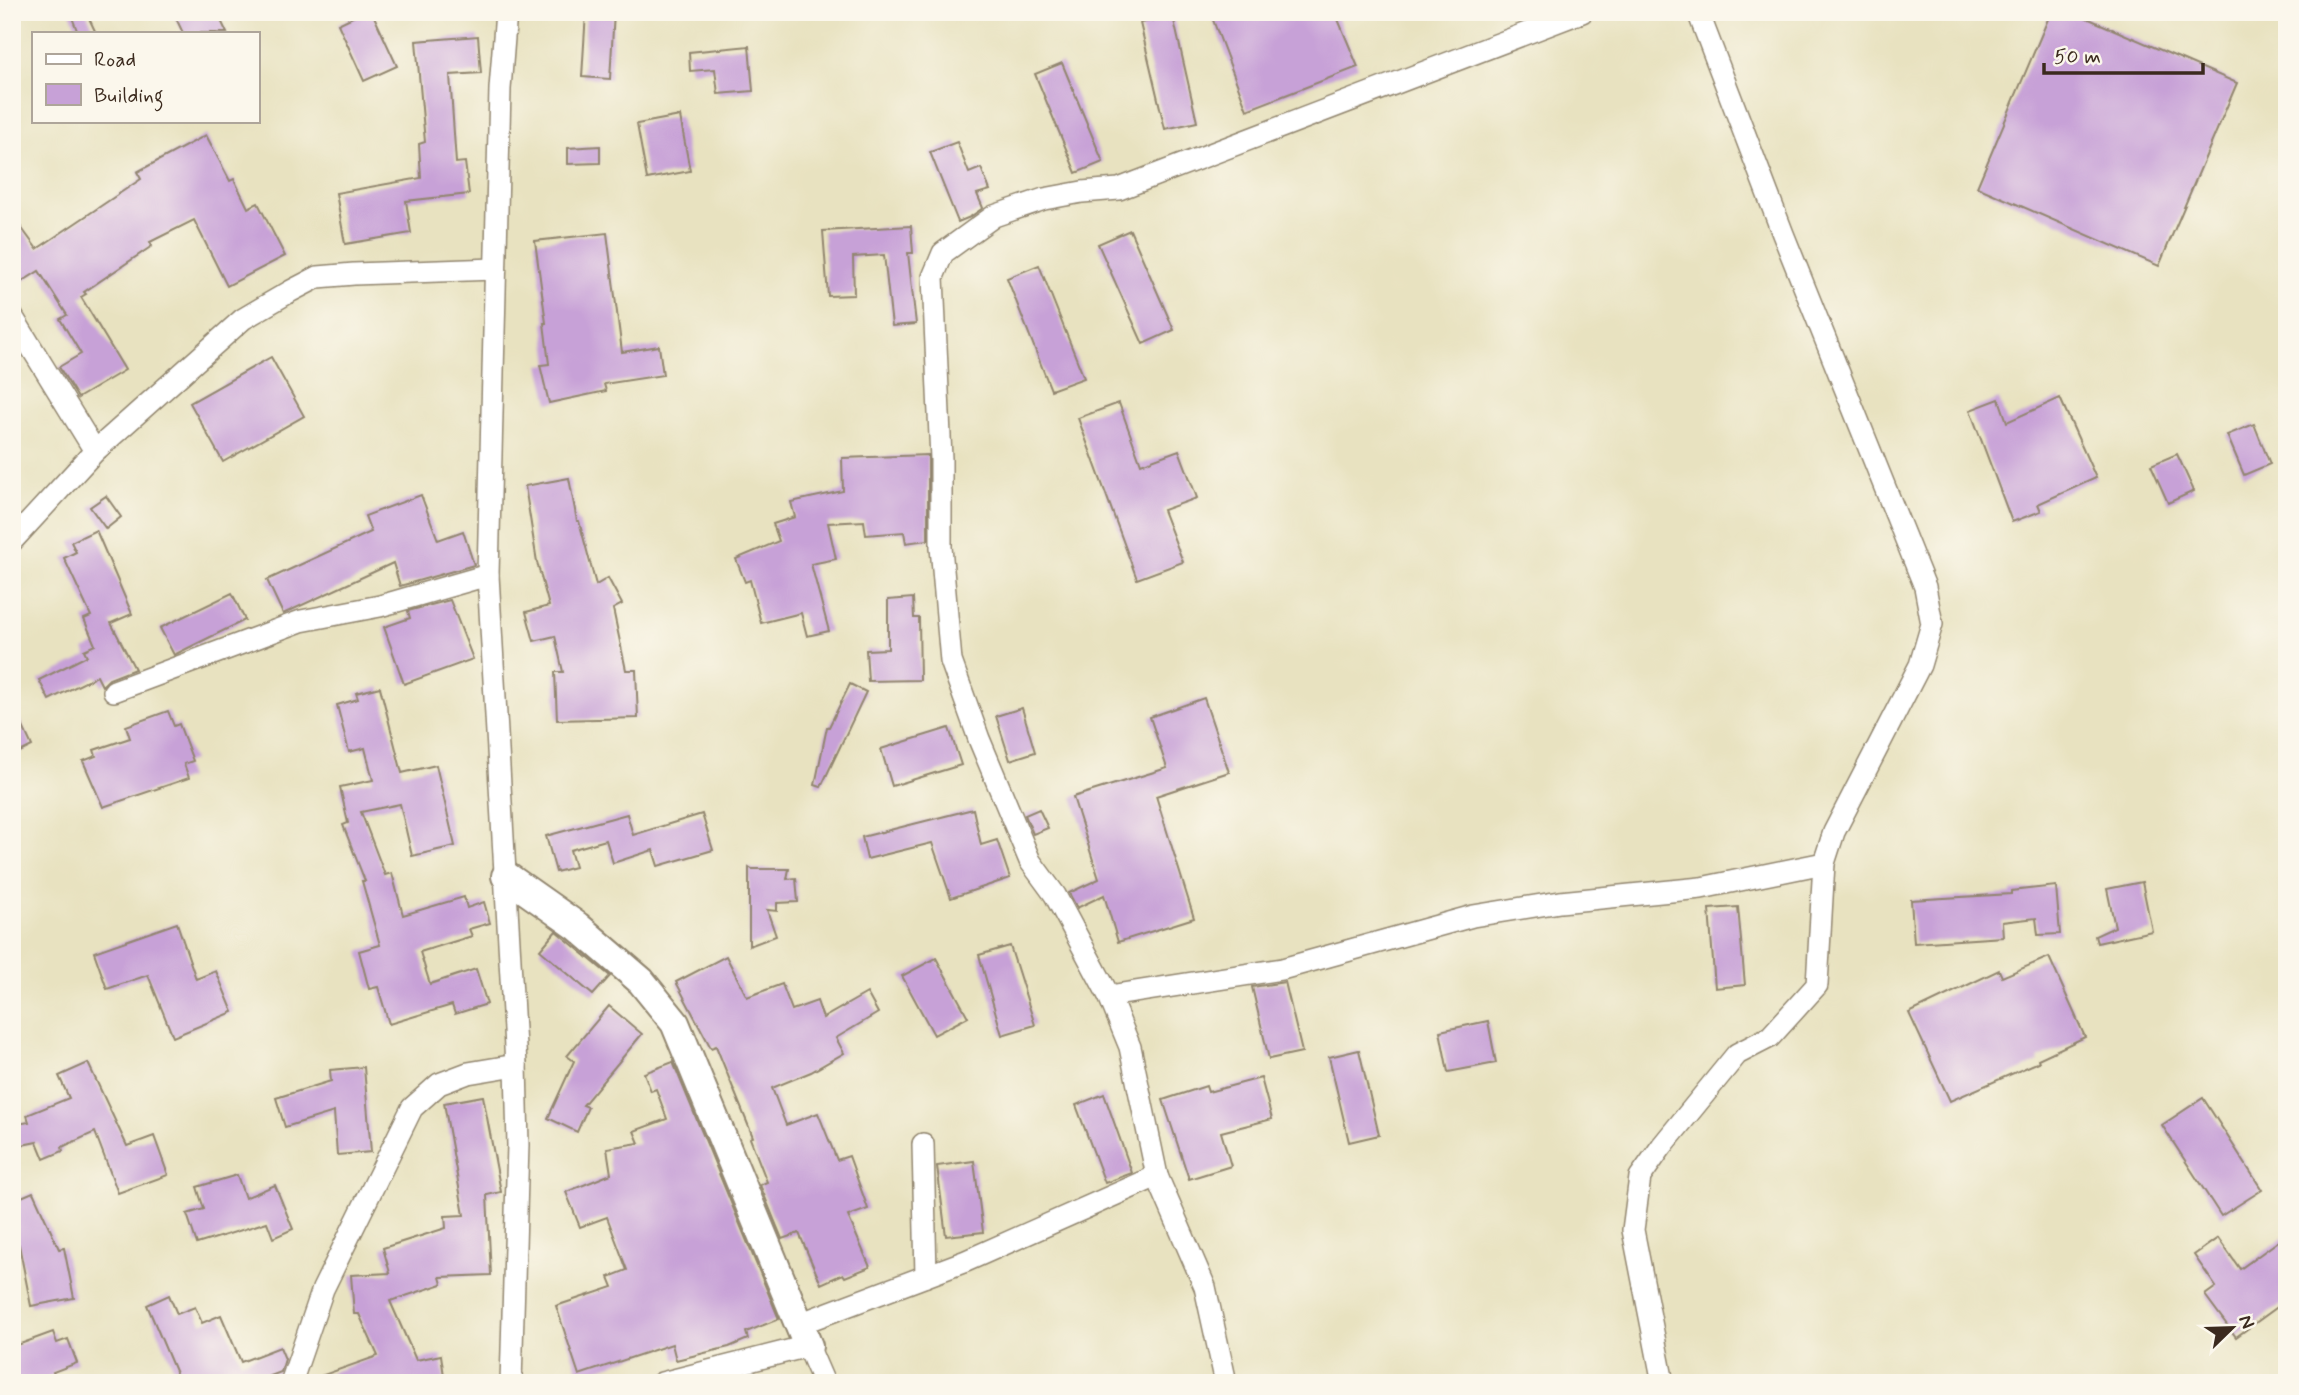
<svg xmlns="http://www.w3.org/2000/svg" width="2299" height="1395" font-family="Mynerve,sans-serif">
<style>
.building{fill:#c7a1d7}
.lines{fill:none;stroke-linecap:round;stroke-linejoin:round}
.minor-casing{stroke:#92866f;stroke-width:24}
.tertiary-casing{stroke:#92866f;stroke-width:32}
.minor{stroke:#fff;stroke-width:21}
.tertiary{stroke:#fff;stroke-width:28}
</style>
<rect width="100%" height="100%" fill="#fbf7ec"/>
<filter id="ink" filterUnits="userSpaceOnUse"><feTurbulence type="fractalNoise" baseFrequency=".0143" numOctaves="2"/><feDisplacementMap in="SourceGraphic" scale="14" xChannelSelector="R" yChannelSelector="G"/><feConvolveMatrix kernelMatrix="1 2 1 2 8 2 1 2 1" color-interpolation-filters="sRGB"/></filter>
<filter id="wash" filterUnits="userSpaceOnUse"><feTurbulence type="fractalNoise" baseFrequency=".00686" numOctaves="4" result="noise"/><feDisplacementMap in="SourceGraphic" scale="28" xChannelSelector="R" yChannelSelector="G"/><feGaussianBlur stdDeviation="1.57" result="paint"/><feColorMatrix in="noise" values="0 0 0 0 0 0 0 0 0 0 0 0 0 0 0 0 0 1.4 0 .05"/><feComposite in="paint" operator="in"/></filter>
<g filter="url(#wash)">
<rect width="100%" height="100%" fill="#e8e2c0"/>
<g id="blocks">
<!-- building -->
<g class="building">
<path d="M70,12H86L96,33H78Z"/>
<path d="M173,12H217L227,33H183Z"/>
<path d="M363,12H372L397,66L364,81L338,24Z"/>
<path d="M586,12H614L610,79L582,77Z"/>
<path d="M1210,12H1335L1358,67L1247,110Z"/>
<path d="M2051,12H2073L2237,83L2159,266L1977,187Z"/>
<path d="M1173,16L1197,122L1165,129L1140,23Z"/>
<path d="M478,36L481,73L450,75L456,163L465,162L469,194L406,201L411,233L345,244L336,193L421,178L419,144L425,142L416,41Z"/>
<path d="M749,46L753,91L718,94L715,69L690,71L689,52Z"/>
<path d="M1062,63L1103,162L1076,173L1035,74Z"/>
<path d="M680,116L690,171L647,179L637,124Z"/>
<path d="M206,135L230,181L234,179L248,208L258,203L285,256L227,286L194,220L150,242L152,246L84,292L86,294L81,297L125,370L78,398L59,367L81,354L60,319L67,315L39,271L12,288V215L37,249L141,179L137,172Z"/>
<path d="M957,142L969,173L981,168L990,190L977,194L983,208L970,217L958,222L930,152Z"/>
<path d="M600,146V163L568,164V148Z"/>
<path d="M911,226L913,253H908L916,324L892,326L884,255L853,257L854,295L828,296L823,231Z"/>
<path d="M1130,230L1174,330L1143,344L1098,244Z"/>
<path d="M607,233L622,352L659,346L663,375L604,384L606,391L549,403L540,365L549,364L544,323H546L535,241Z"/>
<path d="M1039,265L1084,378L1051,390L1007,278Z"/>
<path d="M271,357L304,416L223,462L190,403Z"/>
<path d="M2060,398L2096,478L2038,504L2041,511L2012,522L1970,410L1999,399L2007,422Z"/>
<path d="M1119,403L1141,464L1179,450L1197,498L1163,510L1183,562L1137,579L1078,418Z"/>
<path d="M2254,424L2270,464L2244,475L2227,435Z"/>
<path d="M2177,454L2194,491L2168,503L2151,465Z"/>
<path d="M928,455V540L906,543L904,532L866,535L864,521L828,523L836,559L811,564L829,631L807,636L801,613L761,623L750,580L745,582L736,559L779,541L773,524L795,517L791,502L843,491L842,458Z"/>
<path d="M569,478L577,521H579L596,585L608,578L622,604L613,609L626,670H636L638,718L557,720L555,672H563L555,636L534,641L526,612L549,606L537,562L525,486Z"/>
<path d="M421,495L438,540L463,531L474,565L400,586L393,563L283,614L267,580L371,532L365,516Z"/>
<path d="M106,496L121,517L106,529L90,507Z"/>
<path d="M96,530L132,614L111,623L135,669L109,679L102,686L97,676L49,700L39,680L87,656L84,650L95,645L84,619L91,616L64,558L76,552L71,542Z"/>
<path d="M232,593L245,620L174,655L160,628Z"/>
<path d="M913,598L914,618H919L920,680L868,681L866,650L888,649V600Z"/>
<path d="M450,600L473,659L404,684L384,627L410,618L408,611Z"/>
<path d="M850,684L866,692L821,787L815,785L827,727H829Z"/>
<path d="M380,687L402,773L436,765L455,846L412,856L400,804L361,812L385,875L392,873L403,915L464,897L467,908L484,902L490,923L469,929L472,936L420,952L430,984L476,969L487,1004L455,1014L452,1005L389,1024L378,987L369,989L359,951L380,945L362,881H365L343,825L348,823L340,787L373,780L365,748L349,752L337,705L358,699L356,693Z"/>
<path d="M1204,698L1229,772L1156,796L1194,918L1118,942L1104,895L1077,908L1069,893L1099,879L1073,797L1167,768L1150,717Z"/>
<path d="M12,703L32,746L12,756Z"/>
<path d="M1022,708L1035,752L1010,760L996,716Z"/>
<path d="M168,711L174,726L179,724L193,761L184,764L189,778L103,807L83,761L96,756L94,750L130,738L126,726Z"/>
<path d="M949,728L961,765L892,786L881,749Z"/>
<path d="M973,809L981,845L997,840L1010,878L951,898L932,843L867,859L862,837Z"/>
<path d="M1039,809L1048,828L1033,834L1025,815Z"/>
<path d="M627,814L633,835L702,814L713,850L658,866L653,850L613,863L606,840L570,850L575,867L556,872L546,836Z"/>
<path d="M749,867L752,869H789L787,879L796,878L798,902L777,903V911L767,910L776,936L749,946Z"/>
<path d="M2142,882L2152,931L2097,943L2095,936L2115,927L2107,889Z"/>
<path d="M2056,886L2060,934L2038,935L2036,918L2002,922L2003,937L1914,943L1911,900L2011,894V891Z"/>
<path d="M1738,907L1745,985L1715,988L1709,909Z"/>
<path d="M177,923L196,979L216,971L233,1012L173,1037L148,975L107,989L94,952Z"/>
<path d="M556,931L610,976L593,995L540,950Z"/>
<path d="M1010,946L1035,1025L1002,1035L979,955Z"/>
<path d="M726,956L747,997L782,984L792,1010L817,1001L823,1018L867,993L878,1013L836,1038L844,1053L811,1072L772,1088L786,1125L818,1113L837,1160L849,1156L868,1209L848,1216L870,1267L845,1277L843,1274L821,1284L799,1233L782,1239L760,1185L767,1182L750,1138L753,1137L716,1046L711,1048L676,982Z"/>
<path d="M2049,957L2085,1037L2038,1059L2039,1062L1950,1101L1909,1013L1999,970L2002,977Z"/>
<path d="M936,958L968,1017L934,1035L902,976Z"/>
<path d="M1285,982L1302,1052L1269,1059L1252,987Z"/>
<path d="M609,1006L642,1034L583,1105L588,1107L577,1132L548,1118L574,1061L567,1056Z"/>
<path d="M1488,1021L1496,1063L1448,1072L1440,1031Z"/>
<path d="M1359,1050L1379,1135L1349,1142L1329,1057Z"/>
<path d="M673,1062L779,1319L746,1332L748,1339L729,1347L676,1360L672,1344L579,1375L556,1306L613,1287L609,1277L627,1270L607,1217L580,1227L566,1192L611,1174L607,1148L639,1143L634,1131L667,1119L656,1089L651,1091L644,1073Z"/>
<path d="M88,1063L127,1146L154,1136L168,1175L118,1193L95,1132L62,1147L63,1151L44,1159L37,1142L12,1147V1125L29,1122L27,1115L69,1098L59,1076Z"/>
<path d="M364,1067L371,1152L337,1155L334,1112L285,1127L276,1098L331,1081L330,1070Z"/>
<path d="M1261,1078L1272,1119L1221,1132L1231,1166L1189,1179L1163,1100L1206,1086L1208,1092Z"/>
<path d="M1104,1094L1132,1173L1105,1183L1076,1105Z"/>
<path d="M483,1096L501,1192L487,1195L491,1275L440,1277L442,1284L390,1301L416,1360L441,1355L445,1383H310L309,1380L378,1356L359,1314H354L351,1275L390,1273L383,1248L446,1228L445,1216L464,1215L444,1103Z"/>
<path d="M2203,1098L2262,1190L2221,1216L2162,1125Z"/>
<path d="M974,1161L983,1232L946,1236L937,1166Z"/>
<path d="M237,1175L245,1198L275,1185L293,1229L273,1238L267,1222L197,1244L187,1214L204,1209L197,1187Z"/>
<path d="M33,1192L59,1249L64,1248L74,1298L31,1306L19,1245L12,1248V1201Z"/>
<path d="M2287,1235V1300L2236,1337L2205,1295L2216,1287L2194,1255L2218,1238L2240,1269Z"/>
<path d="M169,1295L177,1314L195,1307L202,1323L221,1315L241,1362L280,1347L285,1359L281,1372L265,1378L267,1383H180L147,1305Z"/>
<path d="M53,1332L57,1343L68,1339L77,1363L53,1372L54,1375L36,1383H12V1347Z"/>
</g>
</g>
</g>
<g filter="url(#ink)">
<use href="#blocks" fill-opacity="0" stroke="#92866f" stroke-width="2"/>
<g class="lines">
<defs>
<g id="minor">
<path d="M506,12L500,89L488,575L516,1065L518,1145L511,1383"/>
<path d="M12,316L95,451"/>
<path d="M12,541L95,451L243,319L291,291L318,277L354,274L495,269"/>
<path d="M114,691L301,621L380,606L488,575"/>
<path d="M1109,996L1282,969L1473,916L1560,902L1701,888L1824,863"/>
<path d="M923,1144L926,1276"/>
<path d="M799,1324L966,1261L1157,1176"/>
<path d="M291,1383L323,1289L412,1108L439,1084L468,1073L516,1065"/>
<path d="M662,1383L808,1346L824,1383"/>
<path d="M1226,1383L1205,1287L1157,1176L1130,1047L1109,996L1055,895L1030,861L979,739L951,661L941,547V459L933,277L943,253L994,216L1044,199L1082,192L1119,189L1582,12"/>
<path d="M1663,1383L1633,1230L1640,1177L1662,1146L1737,1054L1770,1037L1817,985L1824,863L1834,832L1920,665L1932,624L1925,587L1783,234L1698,12"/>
</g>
<path id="tertiary" d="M506,876L577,926L641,981L675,1023L808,1346"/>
</defs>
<!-- minor casing -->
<use href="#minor" class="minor-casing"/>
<!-- tertiary casing -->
<use href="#tertiary" class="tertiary-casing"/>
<!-- minor -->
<use href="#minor" class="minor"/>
<!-- tertiary -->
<use href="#tertiary" class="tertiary"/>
</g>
</g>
<!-- margin -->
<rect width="2299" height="1395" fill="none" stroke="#fbf7ec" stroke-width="42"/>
<!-- legend -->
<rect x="32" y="32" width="228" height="91" fill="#fbf7ec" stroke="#aea59a" stroke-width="2"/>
<rect x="46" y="54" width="35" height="10" fill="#ffffff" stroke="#aea59a" stroke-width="2"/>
<text x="94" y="66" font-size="21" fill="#3b2a1e">Road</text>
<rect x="46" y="84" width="35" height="21" fill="#c7a1d7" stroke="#aea59a" stroke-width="2"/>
<text x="94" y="102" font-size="21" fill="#3b2a1e">Building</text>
<!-- north arrow -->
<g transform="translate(2232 1328) rotate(67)" stroke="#fbf7ec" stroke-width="5" paint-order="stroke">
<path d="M0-5L12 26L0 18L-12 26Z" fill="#3b2a1e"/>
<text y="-10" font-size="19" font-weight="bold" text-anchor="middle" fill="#3b2a1e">N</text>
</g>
<!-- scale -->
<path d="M2044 63v10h159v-10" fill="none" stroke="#3b2a1e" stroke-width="3.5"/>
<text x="2054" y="63" font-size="21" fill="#3b2a1e" stroke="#fbf7ec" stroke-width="5" paint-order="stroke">50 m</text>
</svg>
